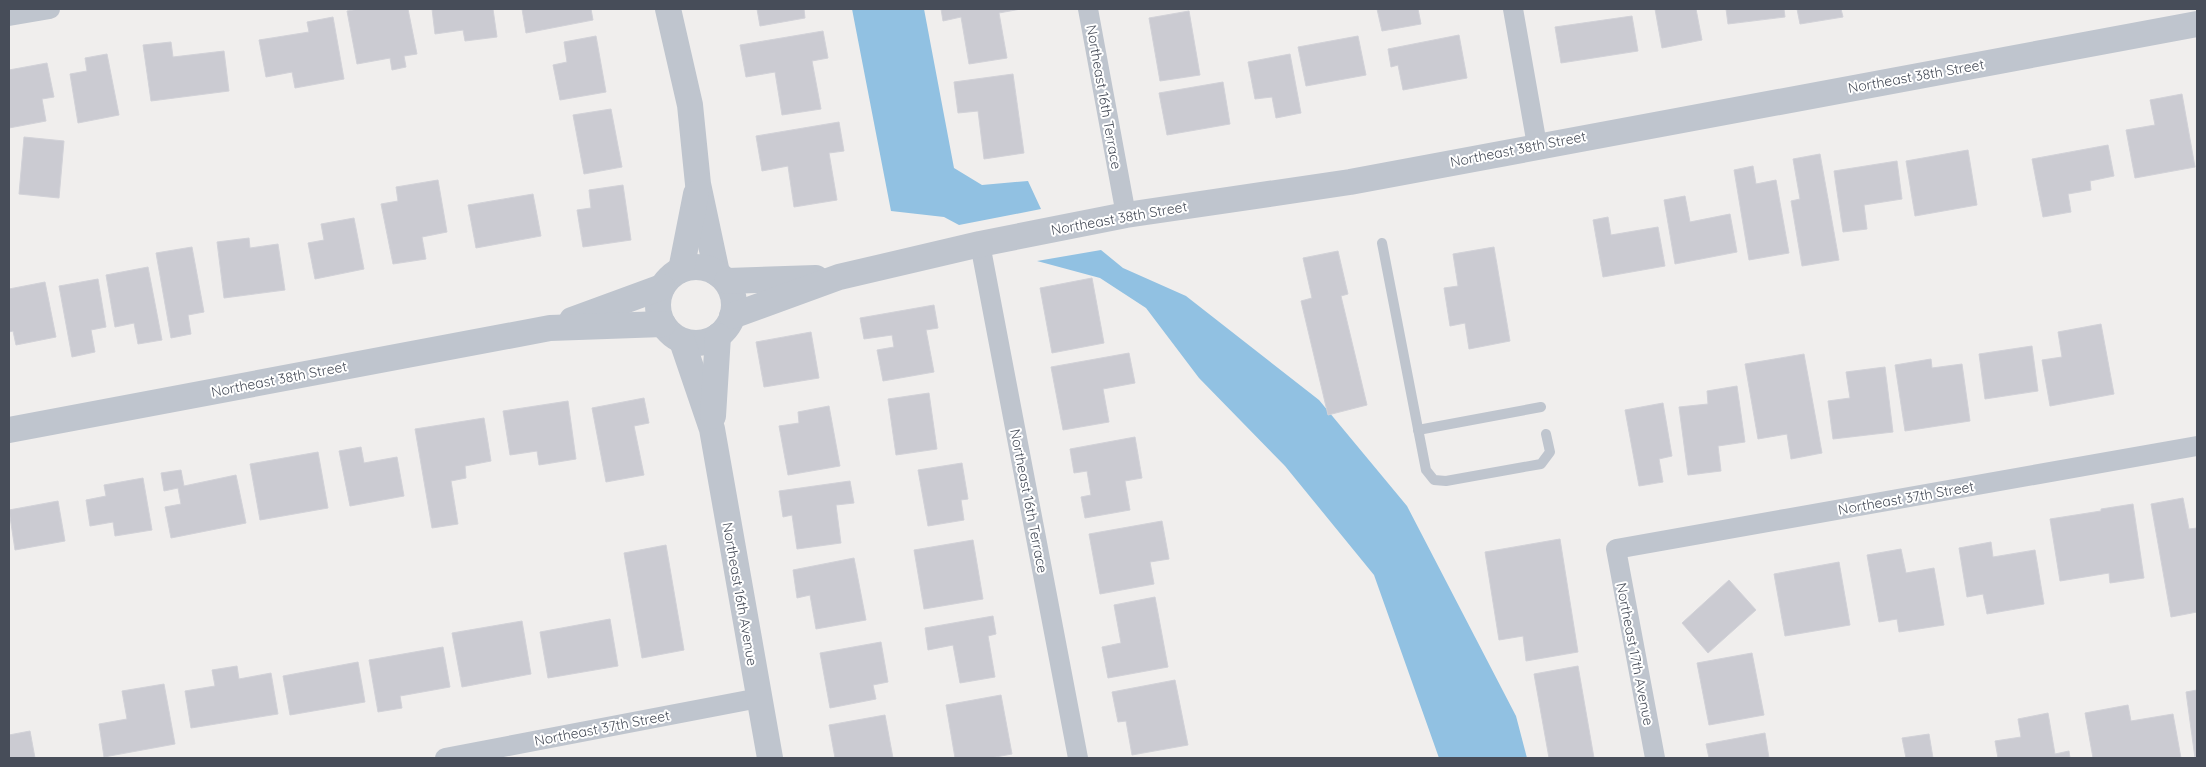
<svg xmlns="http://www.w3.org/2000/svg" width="2206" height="767" font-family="Quicksand,sans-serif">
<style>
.water{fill:#91c1e2}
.building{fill:#cbcbd2;stroke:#d2d2d8}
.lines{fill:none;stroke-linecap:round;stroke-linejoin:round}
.service{stroke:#bfc5ce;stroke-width:10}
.minor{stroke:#bfc5ce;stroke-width:20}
.tertiary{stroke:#bfc5ce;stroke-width:26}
.labels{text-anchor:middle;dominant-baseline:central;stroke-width:4;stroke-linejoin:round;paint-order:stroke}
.street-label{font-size:14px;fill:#474d59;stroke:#fff}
</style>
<rect width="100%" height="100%" fill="#f0eeed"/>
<!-- water -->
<g class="water">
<path d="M852,9H924L954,168L982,185L1028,181L1041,209L959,225L944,217L891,211Z"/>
<path d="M1101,250L1123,268L1186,296L1319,400L1407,506L1516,716L1527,758H1439L1374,575L1285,466L1199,378L1146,308L1100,278L1037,261Z"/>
</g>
<!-- building -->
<g class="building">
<path d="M359,9H408L417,54L404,56L406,67L392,70L390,58L357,64L347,11Z"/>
<path d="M432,9H493L497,37L465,41L463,30L435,34Z"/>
<path d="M522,9H591L593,20L526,33Z"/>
<path d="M757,9H804L805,18L760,26Z"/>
<path d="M941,9H1021L999,13L1007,58L969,64L961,17L943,21Z"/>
<path d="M1369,9H1418L1421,24L1382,31L1377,9Z"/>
<path d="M1655,9H1696L1702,40L1662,48Z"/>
<path d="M1726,9H1784L1785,17L1728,24Z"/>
<path d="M1797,9H1841L1843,17L1800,24Z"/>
<path d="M1189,11L1200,75L1160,81L1149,18Z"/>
<path d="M1632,16L1638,51L1561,63L1555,27Z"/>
<path d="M333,17L344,79L295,88L292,72L266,77L259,40L309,32L307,22Z"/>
<path d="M823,31L828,58L812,61L821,109L782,115L775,72L746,77L740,45Z"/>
<path d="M1459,35L1467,78L1403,90L1398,65L1391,67L1388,49Z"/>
<path d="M596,36L606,92L560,100L553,65L567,62L564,42Z"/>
<path d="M1358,36L1366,75L1306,86L1298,47Z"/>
<path d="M171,42L173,57L224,51L229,91L151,101L143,45Z"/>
<path d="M107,54L119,115L78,123L70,74L87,71L85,58Z"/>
<path d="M1290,54L1301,113L1276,118L1272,97L1255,99L1248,62Z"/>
<path d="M47,63L54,97L42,99L46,121L9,128V70Z"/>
<path d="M1013,74L1024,153L984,159L978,111L958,113L954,82Z"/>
<path d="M1223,82L1230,124L1167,135L1159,93Z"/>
<path d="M2182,94L2195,167L2135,178L2126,130L2155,125L2150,100Z"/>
<path d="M611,109L622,167L584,174L573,115Z"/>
<path d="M839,122L844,151L829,153L837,200L794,207L788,166L762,171L756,136Z"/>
<path d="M24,137L64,141L59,198L19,194Z"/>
<path d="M2108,145L2114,176L2090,181L2091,190L2068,194L2071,212L2043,217L2032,159Z"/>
<path d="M1968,150L1977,205L1915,216L1906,161Z"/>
<path d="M1820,154L1839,260L1802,266L1791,201L1800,199L1793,159Z"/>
<path d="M1897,161L1902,199L1864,205L1867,229L1843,232L1834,171Z"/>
<path d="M1753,166L1756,184L1776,180L1789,253L1749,260L1734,170Z"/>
<path d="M438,180L447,232L422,237L426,259L393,264L381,204L398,201L396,187Z"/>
<path d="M623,185L631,240L583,247L577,210L591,208L589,190Z"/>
<path d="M533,194L541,236L476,248L468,205Z"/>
<path d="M1685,196L1690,222L1730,214L1737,252L1675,264L1664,200Z"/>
<path d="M1608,217L1611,235L1658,227L1665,266L1603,277L1593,220Z"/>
<path d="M354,218L364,269L315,279L308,243L324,240L321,224Z"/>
<path d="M249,238L250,248L278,244L285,290L224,298L217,242Z"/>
<path d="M192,247L204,312L188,315L191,334L171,338L156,253Z"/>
<path d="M1494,247L1510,341L1469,349L1465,323L1450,326L1444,288L1458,286L1453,254Z"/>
<path d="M1338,251L1348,294L1341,296L1367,405L1328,415L1301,301L1312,298L1303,258Z"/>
<path d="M148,267L162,340L138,344L134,323L115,327L106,275Z"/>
<path d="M1092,278L1104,343L1052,353L1040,288Z"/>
<path d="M98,279L106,327L91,330L95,352L72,357L59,286Z"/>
<path d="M45,282L56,337L16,345L13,331L9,332V289Z"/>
<path d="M934,305L938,328L926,330L934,372L883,381L877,350L894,347L892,335L864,339L860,318Z"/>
<path d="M2101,324L2114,394L2050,406L2042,360L2062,357L2058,332Z"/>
<path d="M811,332L819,378L764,387L756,342Z"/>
<path d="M2032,346L2038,391L1985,399L1979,354Z"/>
<path d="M1129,353L1135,383L1103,389L1109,422L1063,430L1051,367Z"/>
<path d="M1804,354L1822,453L1791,459L1787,434L1758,439L1745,364Z"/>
<path d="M1931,359L1932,368L1962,364L1970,421L1905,431L1895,365Z"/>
<path d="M1885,367L1893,432L1833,439L1828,401L1850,398L1846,372Z"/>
<path d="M1737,386L1745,442L1718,446L1721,471L1688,475L1679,407L1708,404L1707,391Z"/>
<path d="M929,393L937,449L896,455L888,399Z"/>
<path d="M644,398L649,423L634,426L644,475L606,482L592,408Z"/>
<path d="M568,401L576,459L539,465L537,451L510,455L503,411Z"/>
<path d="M1663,403L1672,456L1659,459L1663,482L1639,486L1625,410Z"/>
<path d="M829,406L840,466L788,475L779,426L799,423L798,412Z"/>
<path d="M484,418L491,461L465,466L466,478L451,481L458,524L432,528L415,429Z"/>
<path d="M1135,437L1142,478L1125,481L1130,510L1085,518L1081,497L1091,495L1087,471L1074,473L1070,449Z"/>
<path d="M361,447L364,463L397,457L404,496L350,506L339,451Z"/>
<path d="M318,452L328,508L260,520L250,464Z"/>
<path d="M962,463L968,499L961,500L964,520L928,526L918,470Z"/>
<path d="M181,470L184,486L236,475L246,523L171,538L165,507L181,504L178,488L164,491L161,473Z"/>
<path d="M143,478L152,530L115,536L113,522L90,526L86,500L106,496L104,485Z"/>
<path d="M850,481L854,503L836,505L841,543L797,549L792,515L783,517L779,491Z"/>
<path d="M2183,498L2189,529L2197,528V612L2171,617L2151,504Z"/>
<path d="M58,501L65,541L15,550L9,510Z"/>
<path d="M2133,504L2144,578L2110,583L2109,573L2060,581L2050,519L2101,511V509Z"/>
<path d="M1162,521L1169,559L1150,562L1154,584L1100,594L1089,534Z"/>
<path d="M1560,539L1578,652L1526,661L1523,636L1499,640L1485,552Z"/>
<path d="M973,540L983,599L924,609L914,550Z"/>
<path d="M1991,542L1993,557L2035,550L2044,604L1987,614L1983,594L1967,597L1959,548Z"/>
<path d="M666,545L684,650L642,658L624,553Z"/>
<path d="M1901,549L1906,573L1934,568L1944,625L1899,632L1897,619L1879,622L1867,555Z"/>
<path d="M854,558L866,620L816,629L810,595L797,598L793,570Z"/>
<path d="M1839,562L1850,625L1785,636L1774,574Z"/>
<path d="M1729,580L1756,610L1708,653L1682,623Z"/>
<path d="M1155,597L1168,667L1108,678L1102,647L1121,643L1114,605Z"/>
<path d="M993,616L996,634L988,636L995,677L960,683L953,645L928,650L925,628Z"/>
<path d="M610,619L618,666L548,678L540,632Z"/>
<path d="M522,621L531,674L462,687L452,633Z"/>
<path d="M881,642L888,682L873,685L876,699L830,708L820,653Z"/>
<path d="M443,647L450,687L400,696L402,708L378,712L369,660Z"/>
<path d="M1752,653L1764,715L1709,725L1697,663Z"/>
<path d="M358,662L365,702L290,715L283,676Z"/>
<path d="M237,666L239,679L271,673L278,714L191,728L185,691L215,686L212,670Z"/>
<path d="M1578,666L1594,758H1549L1534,674Z"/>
<path d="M1175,680L1188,745L1132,755L1126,721L1118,722L1112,692Z"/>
<path d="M164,684L175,744L104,757L99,724L127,719L122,691Z"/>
<path d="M2197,690V758H2195L2186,692Z"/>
<path d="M1001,695L1012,754L990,758H955L946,705Z"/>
<path d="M2128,705L2131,721L2173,714L2181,758H2093L2085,713Z"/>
<path d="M2048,713L2055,754L2069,751L2070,758H1998L1995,741L2021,737L2018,719Z"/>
<path d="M885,715L893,758H835L829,725Z"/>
<path d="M30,731L35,758H9V735Z"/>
<path d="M1765,733L1769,758H1709L1706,744Z"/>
<path d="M1929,734L1933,758H1906L1902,738Z"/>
</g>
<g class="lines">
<!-- service -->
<g class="service">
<path d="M1382,243L1426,470L1434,480L1446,481L1541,464L1550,452L1546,434"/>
<path d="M1418,430L1541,407"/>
</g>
<!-- minor -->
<g class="minor">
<path d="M1088,9L1126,215"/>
<path d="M1513,9L1537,145"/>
<path d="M9,16L50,9"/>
<path d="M980,244L1078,758"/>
<path d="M445,758L759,698"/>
<path d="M1655,758L1616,549L2197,446"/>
</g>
<!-- tertiary -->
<g class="tertiary">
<path d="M668,9L690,105L698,184L717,273"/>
<circle cx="696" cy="305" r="38"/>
<path d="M681,270L696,194"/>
<path d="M727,281L816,278"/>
<path d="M732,316L839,277L980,244L1126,215L1350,182L2197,24"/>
<path d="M572,320L662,287"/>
<path d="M682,341L712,429L770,758"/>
<path d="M713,416L718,336"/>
<path d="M9,430L550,328L663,324"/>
</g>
</g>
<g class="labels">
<!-- street labels -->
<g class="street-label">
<text transform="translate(1916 76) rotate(-10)">Northeast 38th Street</text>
<text transform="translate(1104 97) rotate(80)">Northeast 16th Terrace</text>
<text transform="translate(1518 149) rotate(-11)">Northeast 38th Street</text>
<text transform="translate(1119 218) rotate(-10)">Northeast 38th Street</text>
<text transform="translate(279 379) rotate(-11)">Northeast 38th Street</text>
<text transform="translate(1906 498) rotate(-10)">Northeast 37th Street</text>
<text transform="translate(1029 501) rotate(79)">Northeast 16th Terrace</text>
<text transform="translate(740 594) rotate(80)">Northeast 16th Avenue</text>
<text transform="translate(1635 654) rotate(79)">Northeast 17th Avenue</text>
<text transform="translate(602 728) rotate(-11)">Northeast 37th Street</text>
</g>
</g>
<!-- border -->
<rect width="2206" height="767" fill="none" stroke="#474d59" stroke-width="20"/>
</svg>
